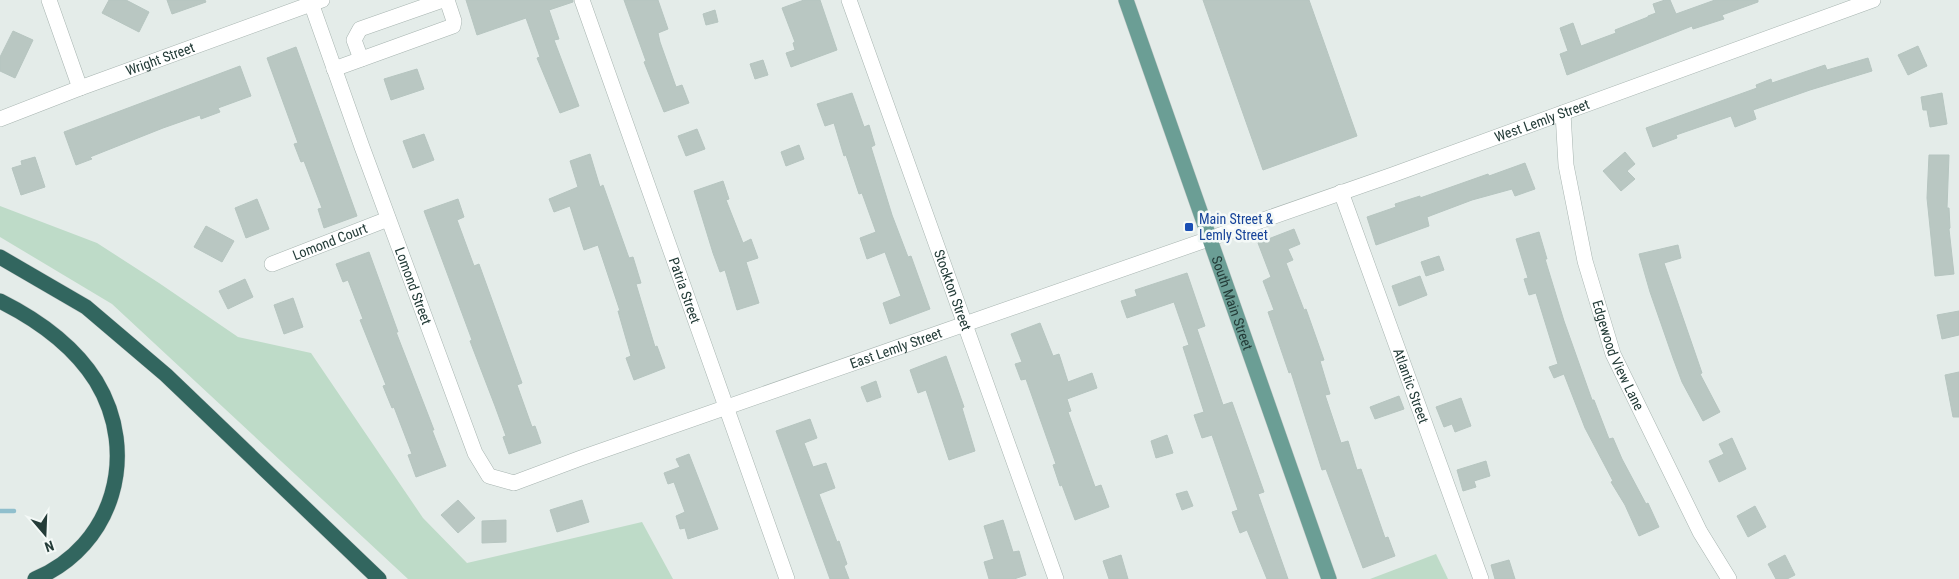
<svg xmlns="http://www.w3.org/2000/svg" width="1959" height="579" font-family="'Roboto Condensed',sans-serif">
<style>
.green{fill:#bedbc8}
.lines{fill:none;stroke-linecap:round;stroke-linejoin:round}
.stream{stroke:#90bfcd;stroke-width:4.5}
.building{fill:#b9c7c2;stroke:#b6c5c0}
.minor-casing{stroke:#a7b4b0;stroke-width:16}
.major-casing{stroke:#c2c8c7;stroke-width:16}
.highway-casing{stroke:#c2c8c7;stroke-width:16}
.minor{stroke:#fff;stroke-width:15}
.major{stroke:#6b9e95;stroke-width:15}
.highway{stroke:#32665f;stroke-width:15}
.transit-dot{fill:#1a4fb4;stroke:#f4f9f7;stroke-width:2}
.labels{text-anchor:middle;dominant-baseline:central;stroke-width:5;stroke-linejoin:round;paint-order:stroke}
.street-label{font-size:14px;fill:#243c38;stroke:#f4f9f7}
.transit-label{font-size:14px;fill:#164399;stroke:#f4f9f7;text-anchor:start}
</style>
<rect width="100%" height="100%" fill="#e4ece9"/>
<!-- green -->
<g class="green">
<path d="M0,206L97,243L159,283L238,337L311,353L423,518L467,563L642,522L673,579H408L112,304L0,237Z"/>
<path d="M1436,554L1448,579H1370Z"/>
</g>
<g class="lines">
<!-- stream -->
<path class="stream" d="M0,511H14"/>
</g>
<!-- building -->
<g class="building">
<path d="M109,0H126L149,12L139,32L102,13Z"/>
<path d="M167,0H205L206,2L172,14Z"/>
<path d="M466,0H573V2L549,10L559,39L554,40L579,106L560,113L537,58L540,57L526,18L477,35Z"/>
<path d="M624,0H658L668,29L658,33L660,42L676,87L682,85L689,103L664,112L644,62L646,61Z"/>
<path d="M804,0H820L837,50L791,67L786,53L795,50L793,43L795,42L782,8Z"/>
<path d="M1203,0H1309L1357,136L1263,170Z"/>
<path d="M1665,0H1670L1676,14L1715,0H1758V2L1722,15L1724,19L1693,29L1692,26L1567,75L1560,54L1568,51L1560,28L1573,23L1581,46L1616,33L1615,30L1648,17V16L1656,13L1653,4Z"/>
<path d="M715,10L718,22L706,25L703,14Z"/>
<path d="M13,31L33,40L15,78L0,71V57Z"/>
<path d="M1918,46L1927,66L1908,75L1898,55Z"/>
<path d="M296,47L357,216L324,228L318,209L322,208L304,161L301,162L294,144L298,143L267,58Z"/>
<path d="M1868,58L1872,71L1810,90L1753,110L1756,119L1735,127L1731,116L1676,135L1677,138L1653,147L1646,128L1757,88L1756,85L1771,79L1772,83L1825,65L1827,70Z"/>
<path d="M763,60L768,75L755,79L750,64Z"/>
<path d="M240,66L251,96L218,108L220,112L201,119L200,115L163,128L90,157L92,159L76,165L64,132Z"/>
<path d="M417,69L424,89L391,100L384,79Z"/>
<path d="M852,93L864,127L869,125L875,145L871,147L892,215L908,257L911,256L930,309L890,324L883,303L901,296L885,252L867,259L860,238L876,232L862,193L859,194L846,155L844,156L834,123L825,126L817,104Z"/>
<path d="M1942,93L1947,124L1930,127L1927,110H1923L1921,97Z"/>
<path d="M697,129L705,149L686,156L678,136Z"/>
<path d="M424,134L434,160L413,168L403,141Z"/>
<path d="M799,145L804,159L786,166L781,152Z"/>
<path d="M1625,152L1635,164L1627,171L1635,179L1621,191L1603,171Z"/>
<path d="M590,154L600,187L603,185L629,258L633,257L641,283L636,284L655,347L657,346L665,368L634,380L626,358L631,356L618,311H620L598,245L584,250L570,206L554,212L549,199L578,187L570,161Z"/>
<path d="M1929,155H1949L1947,208H1949L1950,228L1949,229L1954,274L1935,276L1927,198Z"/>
<path d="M35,157L45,187L21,195L12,168L22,165L21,161Z"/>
<path d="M1525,163L1535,189L1515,196L1512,189L1472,200L1427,217L1429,226L1376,245L1367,217L1396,207L1395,204L1420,196V198L1488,174L1489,176Z"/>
<path d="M723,181L729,199L726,200L743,243L751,239L758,258L746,262L759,303L737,310L725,270L720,272L713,253L694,191Z"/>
<path d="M257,199L269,229L246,238L235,208Z"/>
<path d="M458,199L464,217L457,220L474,266L479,264L522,383L517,385L532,427L535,426L541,443L509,454L503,437L506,436L495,406L470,341L472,340L424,211Z"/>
<path d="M206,226L234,241L222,262L194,247Z"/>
<path d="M1294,229L1300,244L1288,249L1293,260L1286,263L1304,310L1306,309L1324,360L1320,361L1330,394L1325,395L1341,443L1348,441L1357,470L1361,469L1385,538L1388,537L1395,556L1363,568L1326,469L1322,470L1291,372L1289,373L1268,312L1274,310L1263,281L1271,277L1258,243Z"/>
<path d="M1539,232L1547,259H1545L1564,321L1592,400H1594L1609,439L1613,438L1622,459L1646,504L1648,503L1659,527L1639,536L1625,505L1611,482L1613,481L1585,428L1564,374L1554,378L1549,367L1558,364L1536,293L1529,295L1524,279L1528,278L1516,239Z"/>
<path d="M1678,245L1681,258L1664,263L1702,373L1700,374L1720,412L1703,421L1682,382L1673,358L1650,292L1639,254Z"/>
<path d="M369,252L398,332H396L434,430H432L446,466L416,477L408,455L412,454L394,407L392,408L383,386L386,385L360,320L363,319L348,280L343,282L336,264Z"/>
<path d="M1439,256L1444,270L1426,276L1421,262Z"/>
<path d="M1187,273L1205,326L1197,329L1223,405L1232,402L1264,492L1258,494L1288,579H1267L1247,530L1240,533L1232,512L1238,510L1212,435L1202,438L1194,415L1204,412L1183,347L1189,345L1174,302L1127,318L1121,301L1137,296L1135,290Z"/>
<path d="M1420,276L1427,295L1399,306L1392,286Z"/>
<path d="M245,279L253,297L228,309L219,291Z"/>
<path d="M293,298L303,327L284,334L274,305Z"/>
<path d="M1959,311V335L1942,339L1937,315Z"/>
<path d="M1040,323L1053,356L1059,354L1068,382L1092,373L1097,388L1067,399L1071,411L1068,412L1095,487L1101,485L1109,507L1075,520L1062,485L1060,486L1053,465L1056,464L1026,379L1021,380L1015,364L1022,362L1011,334Z"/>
<path d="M946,356L964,407L962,408L975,451L949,460L926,390L918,393L910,370Z"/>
<path d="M1959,372V417H1953L1945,375Z"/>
<path d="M876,381L881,397L867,402L861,387Z"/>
<path d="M1399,396L1404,409L1375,419L1370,407Z"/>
<path d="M1461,398L1471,426L1455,432L1452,424L1444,427L1436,407Z"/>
<path d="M810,419L817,438L804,443L813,467L826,463L835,488L819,494L837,542L839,541L847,564L844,566L849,579H830L776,431Z"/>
<path d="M1167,435L1173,453L1156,458L1151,441Z"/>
<path d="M1732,438L1746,469L1719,482L1709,461L1724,454L1719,444Z"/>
<path d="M689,454L718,529L688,539L685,528L680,529L676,516L685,512L674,482L668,484L664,473L680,467L676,459Z"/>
<path d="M1486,461L1490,476L1474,481L1476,487L1463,491L1457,470Z"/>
<path d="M1187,491L1193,506L1182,510L1176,494Z"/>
<path d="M458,500L475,518L458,533L441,515Z"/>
<path d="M582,500L589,522L557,532L550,510Z"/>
<path d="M1755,506L1766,527L1748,537L1737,516Z"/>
<path d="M506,520V542L482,543V521Z"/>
<path d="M1003,520L1013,552L1019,551L1026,575L1014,579H989L984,562L994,559L984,526Z"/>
<path d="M1121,555L1128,579H1109L1103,561Z"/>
<path d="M1785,555L1795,575L1787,579H1776L1768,564Z"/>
<path d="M1509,560L1515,579H1495L1491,565Z"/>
</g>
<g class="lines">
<defs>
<g id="minor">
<path d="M49,0L80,88"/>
<path id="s1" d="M310,0L362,147L475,453L489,476L514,483L581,458L1392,175L1873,0"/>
<path id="s2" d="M582,0L787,579"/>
<path id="s3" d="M849,0L1056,579"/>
<path d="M361,59L354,40L360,29L443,0"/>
<path d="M334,69L453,26L454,21L447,0"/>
<path id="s4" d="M1563,113L1566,165L1585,261L1613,354L1700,532L1729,579"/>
<path id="s5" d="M0,119L80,88L322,0"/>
<path id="s6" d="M1341,192L1481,579"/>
<path id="s7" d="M272,264L388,219"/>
</g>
<g id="major">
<path id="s8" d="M1126,0L1329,579"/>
</g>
<g id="highway">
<path d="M0,257L86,307L166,375L379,579"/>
<path d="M0,301C36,319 74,346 96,381C140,453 114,546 35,579"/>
</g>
</defs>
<!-- minor casing -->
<use href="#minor" class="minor-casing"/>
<!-- major casing -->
<use href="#major" class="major-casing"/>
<!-- highway casing -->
<use href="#highway" class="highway-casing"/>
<!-- minor -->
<use href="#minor" class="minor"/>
<!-- major -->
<use href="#major" class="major"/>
<!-- highway -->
<use href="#highway" class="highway"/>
</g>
<!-- markers -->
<rect class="transit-dot" x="1184" y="222" width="10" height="10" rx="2.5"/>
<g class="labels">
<!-- street labels -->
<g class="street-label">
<text stroke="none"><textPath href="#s5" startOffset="171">Wright Street</textPath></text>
<text stroke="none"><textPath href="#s1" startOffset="1625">West Lemly Street</textPath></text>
<text stroke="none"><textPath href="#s7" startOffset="62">Lomond Court</textPath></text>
<text stroke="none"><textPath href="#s1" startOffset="304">Lomond Street</textPath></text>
<text stroke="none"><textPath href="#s2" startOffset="308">Patria Street</textPath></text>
<text stroke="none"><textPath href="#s3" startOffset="308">Stockton Street</textPath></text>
<text stroke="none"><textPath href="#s8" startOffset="321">South Main Street</textPath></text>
<text stroke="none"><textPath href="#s1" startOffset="940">East Lemly Street</textPath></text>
<text stroke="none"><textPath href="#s4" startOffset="250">Edgewood View Lane</textPath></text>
<text stroke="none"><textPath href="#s6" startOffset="206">Atlantic Street</textPath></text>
</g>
<!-- transit labels -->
<g class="transit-label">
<text x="1199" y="219">Main Street &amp;<tspan x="1199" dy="16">Lemly Street</tspan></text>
</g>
</g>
<!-- north arrow -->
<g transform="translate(45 534) rotate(161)" stroke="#f4f9f7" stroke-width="4" paint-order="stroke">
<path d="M0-4L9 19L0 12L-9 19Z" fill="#243c38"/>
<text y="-8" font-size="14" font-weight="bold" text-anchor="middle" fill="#243c38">N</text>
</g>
</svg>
